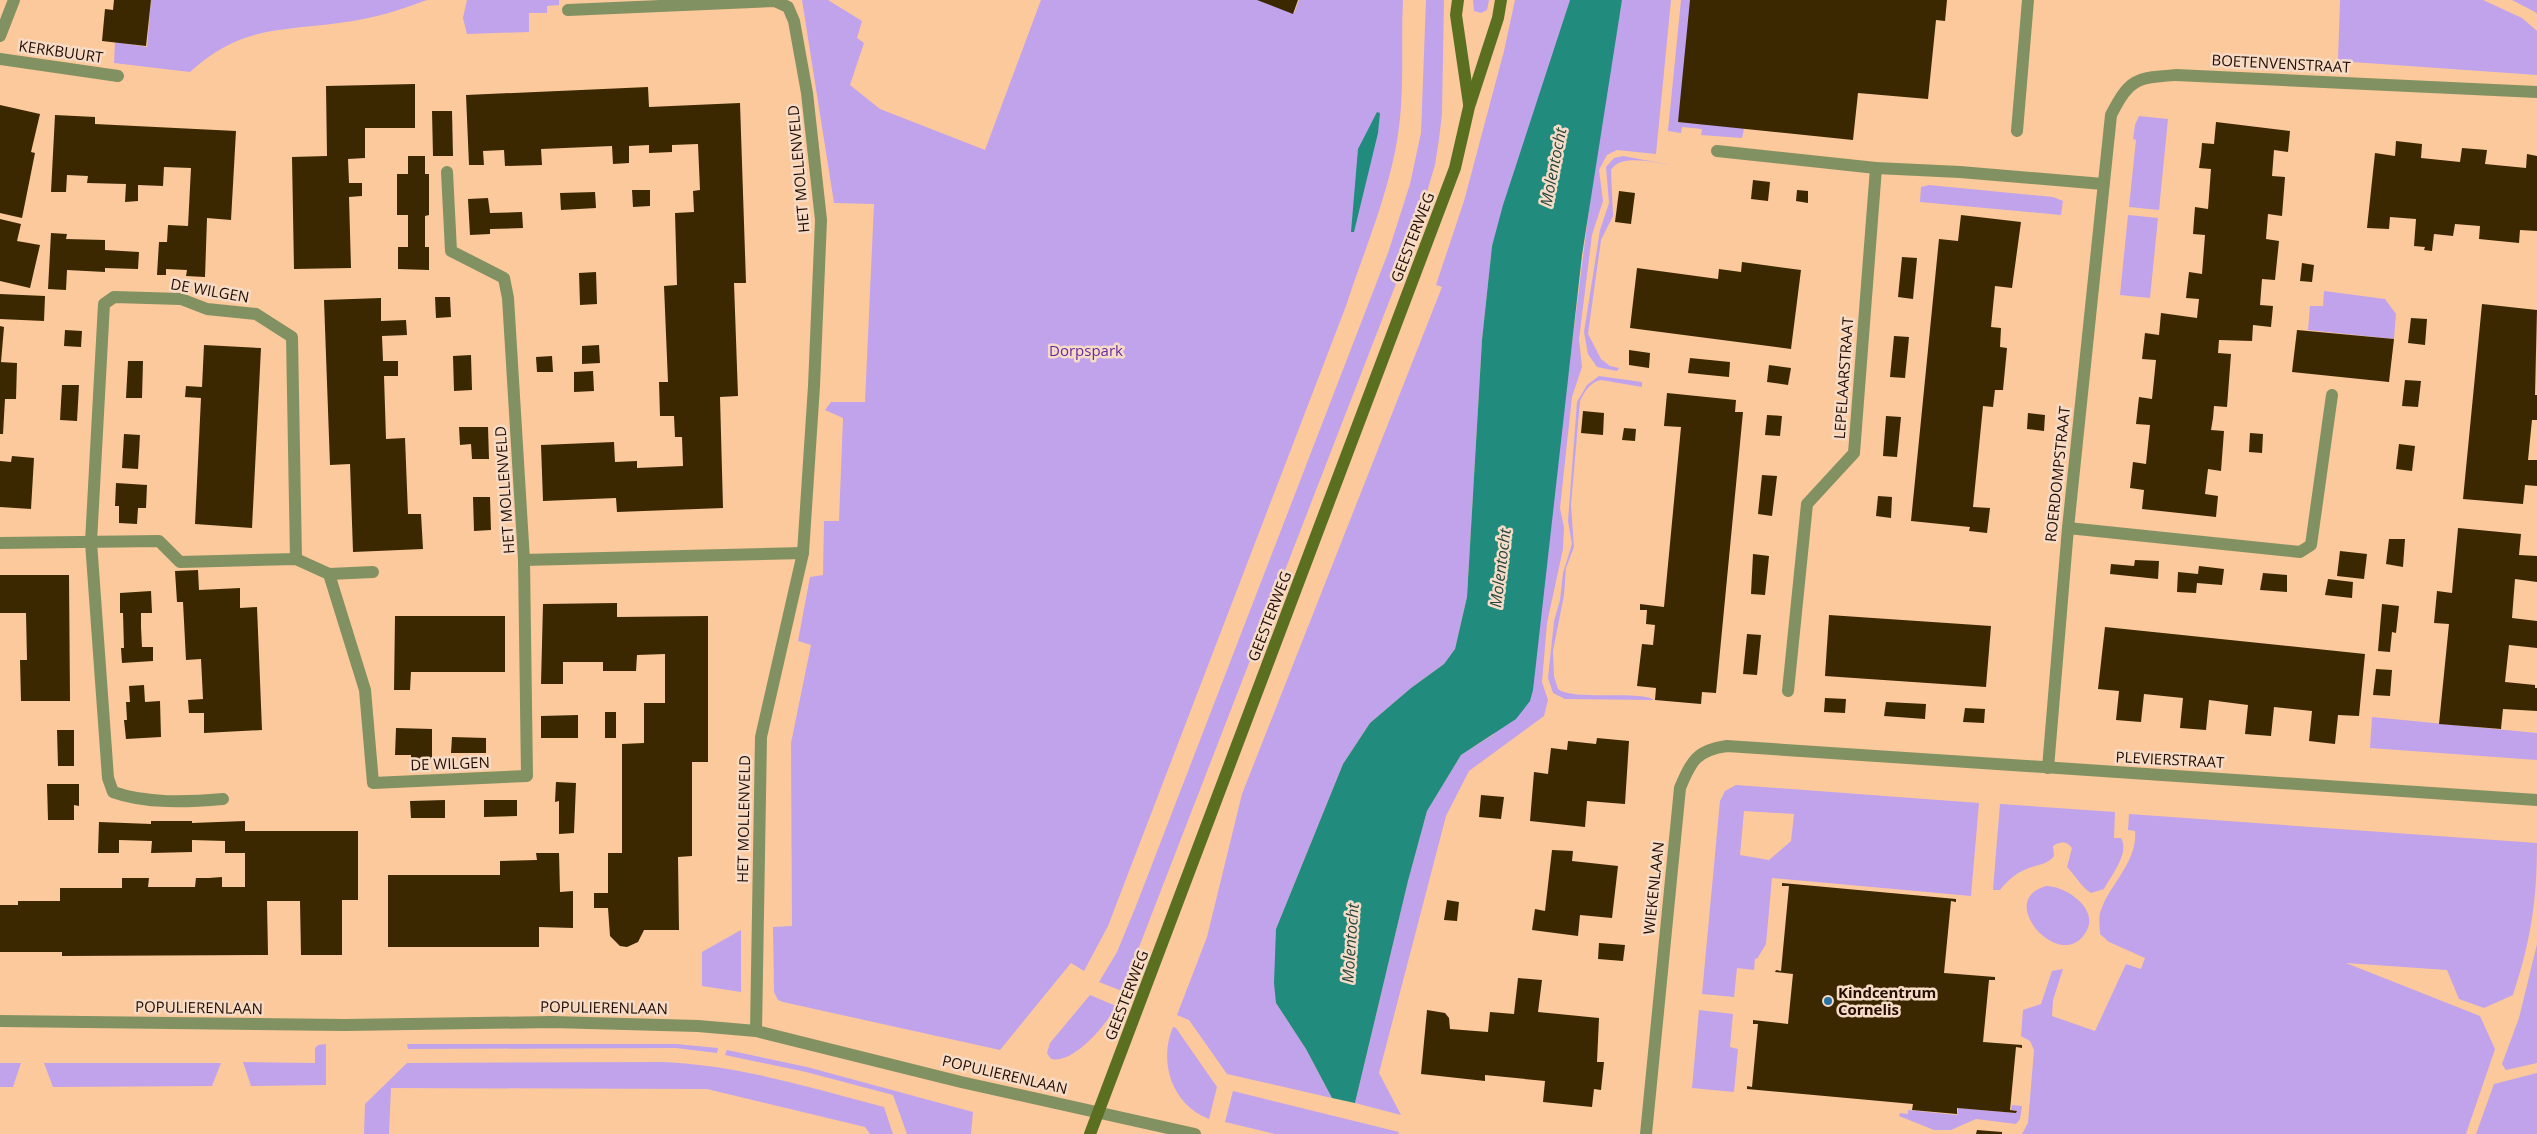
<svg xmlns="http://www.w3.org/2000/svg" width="2537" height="1134" font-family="'Open Sans',sans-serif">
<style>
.green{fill:#c1a3ec;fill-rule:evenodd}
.water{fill:#218b7e}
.building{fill:#3b2800}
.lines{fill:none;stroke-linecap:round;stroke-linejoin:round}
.lane{stroke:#829161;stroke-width:12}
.street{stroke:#829161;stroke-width:12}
.secondary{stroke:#5b6f20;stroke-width:12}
.poi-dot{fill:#2974a7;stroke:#f6dcc6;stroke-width:2}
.labels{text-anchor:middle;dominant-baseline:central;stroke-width:5;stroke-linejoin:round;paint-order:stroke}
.street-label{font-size:15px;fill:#230d00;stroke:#f6dcc6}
.park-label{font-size:15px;fill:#6727a3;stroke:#f6dcc6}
.poi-label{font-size:15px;font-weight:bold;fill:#230d00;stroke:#f6dcc6;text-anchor:start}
.water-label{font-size:16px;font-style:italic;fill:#26443f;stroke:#f6dcc6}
</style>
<rect width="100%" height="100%" fill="#fcc99c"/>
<!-- green -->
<g class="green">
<path d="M151,0H427C403,9 378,17 353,21C287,32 245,22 190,72L114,63L115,42L147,47Z"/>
<path d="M467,0H559V5L547,6V13H529V32L467,34L463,18Z"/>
<path d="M802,0H828L862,21L857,38L864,43L850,85L880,109L985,150L1041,0H1260L1294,13L1299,0H1403C1401,39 1404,79 1400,119C1394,182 1366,245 1346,306L1108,926L1084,971L1071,963L1000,1050L783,1002L778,1000L774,992L773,927L792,926L791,743L811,645L798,641L810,577L823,575L824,521H839L843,418L825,410L831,402H865L874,204L834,203Z"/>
<path d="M1426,0H1444L1442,114L1439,139L1435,165L1411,245L1122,991L1099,982L1117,952L1136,906L1388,253L1410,184L1421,133Z"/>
<path d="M1473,0H1489L1487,10L1481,13L1474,11Z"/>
<path d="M1515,0H1570L1492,246L1482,340L1467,597L1455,649L1444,664L1411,688L1370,723L1343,764L1276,929V1003L1306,1049L1332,1098L1227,1074L1189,1020L1177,1015L1207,937L1242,794L1442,287L1436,285L1464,201L1504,51Z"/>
<path d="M1622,0H1671L1656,154L1617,150L1607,155L1599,170L1603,201L1592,235L1579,339L1582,367L1572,397L1560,508L1564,528L1563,549L1547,623L1542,682L1548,700L1544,716L1469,771L1446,816L1379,1073L1401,1115L1355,1103L1408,881L1427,811L1461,755L1494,734L1561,431L1598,138Z"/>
<path d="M1681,0H1691L1744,129L1742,138L1701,135L1702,129L1682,127L1681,133L1668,131Z"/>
<path d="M2340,0H2483L2522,18L2537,31V75L2338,61Z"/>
<path d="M2512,0H2537V14L2535,12Z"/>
<path d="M2139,116L2168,119L2159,210L2129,207L2136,140L2133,139L2135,125Z"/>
<path d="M1623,156L1671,165C1655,163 1621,153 1611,170L1613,216L1601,240L1588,334L1601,359L1610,366L1619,368L1617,371L1597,367L1588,354L1584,332L1600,230L1609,203L1606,167L1614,158Z"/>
<path d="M1929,185L2053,197L2063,201L2061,215L1920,202L1921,187Z"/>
<path d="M2128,215L2158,218L2150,298L2120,295Z"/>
<path d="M2324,291L2385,299L2396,314L2394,339L2308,330L2310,306H2323Z"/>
<path d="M1599,376L1642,382V387L1601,380C1590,382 1585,391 1580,401L1571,505L1574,547L1566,568L1564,595L1553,651L1554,676L1558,689C1572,701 1641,690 1654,700L1565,699L1553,693L1548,678L1554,621L1560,600L1563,573L1572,544L1568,521L1577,402L1587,385Z"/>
<path d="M2372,717L2537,733V760L2370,748Z"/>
<path d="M1736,785L1979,803L1971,896L1772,878L1766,944L1757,959L1755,958L1754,970L1737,968L1734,997L1702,994L1720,801L1725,791ZM1744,811L1794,814L1791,841L1769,860L1740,855Z"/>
<path d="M2000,804L2115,812L2114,838H2121C2130,853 2111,876 2104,889L2091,893C2080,886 2076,876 2067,867L2072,848C2067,841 2060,841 2053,846L2054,856C2047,865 2039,864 2029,868C2017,872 2008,880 2000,890H1993Z"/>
<path d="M2129,814L2537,843C2537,901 2531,940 2513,995L2484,1008L2459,999L2447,970L2346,963L2480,1016L2495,1049L2466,1134H2022L2028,1123L2034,1050L2030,1041L2021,1036L2023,1010L2041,1004L2052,971L2063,969L2053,1000L2052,1016L2095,1031L2126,964L2141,969L2145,958L2109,942L2100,934C2100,927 2098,917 2101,910C2110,884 2138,861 2135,831L2128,830Z"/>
<path d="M2046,886C2066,886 2100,909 2086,932C2064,969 2013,918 2030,896C2033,891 2040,888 2046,886Z"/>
<path d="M741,930V992L702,986V952Z"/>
<path d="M2537,944V1063L2506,1070L2502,1064L2519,1018Z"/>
<path d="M1090,995L1116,1006C1107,1024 1074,1064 1051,1059L1047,1053L1050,1043Z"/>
<path d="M1699,1010L1733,1014L1730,1047L1738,1049L1734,1092L1692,1088Z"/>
<path d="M1173,1027L1176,1028L1217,1087L1209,1119C1172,1105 1158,1062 1173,1027Z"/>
<path d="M326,1044V1085L251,1086L243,1062L315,1063V1048L318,1045Z"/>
<path d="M407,1044H676L718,1048L717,1053L676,1048L408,1049Z"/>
<path d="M727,1050L807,1067L973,1112L971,1134H907L893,1095L806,1072L725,1055Z"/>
<path d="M663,1062C738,1065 812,1088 884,1107L893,1134H870L865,1127L707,1089L391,1088L389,1134H364L365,1104L407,1063Z"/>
<path d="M0,1063H21L13,1087H0Z"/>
<path d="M44,1063H221L212,1086L53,1087Z"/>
<path d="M2537,1073V1134H2476L2494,1084Z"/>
<path d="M1233,1091L1399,1132L1398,1134H1275L1225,1122Z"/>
<path d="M2012,1105L2022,1106L2020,1119L2016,1124L1976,1119L1951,1130H1934L1899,1116L1900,1113L1908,1114V1110L1957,1115L1958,1108L2016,1113L2017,1111L2011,1110Z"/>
</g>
<!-- water -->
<g class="water">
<path d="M1570,0H1622L1582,255L1533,690L1530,701L1516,719L1461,755L1427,811L1408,881L1355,1103L1332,1098L1306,1049L1276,1003L1274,983L1276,929L1343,764L1370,723L1411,688L1444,664L1455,649L1467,597L1482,340L1492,246L1503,205Z"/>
<path d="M1377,112L1380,113L1378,133L1354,232H1351L1358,149Z"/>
</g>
<!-- building -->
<g class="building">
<path d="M114,0H151L146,46L102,41L105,9L113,10Z"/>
<path d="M1257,0H1298L1293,14Z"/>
<path d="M1690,0H1947L1945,21L1936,20L1928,99L1858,93L1853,140L1678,122Z"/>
<path d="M415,84V128H365V158L348,159L349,183H362V196L349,197L351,268L294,269L292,157L327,156L326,86Z"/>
<path d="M648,87L649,107L740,103L746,283H734L738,396L720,397L723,508L617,512L616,498L543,501L541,445L614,442L615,462L637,461V468L683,466L682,437H675L674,416H660L659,382H668L664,286L677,285L675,213L694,212L693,191L700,190L698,144L672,145V152L649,153V145L629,146V163L613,164L612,146L541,149L542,165L505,166L504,150L483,151L484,165H469L466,95Z"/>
<path d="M0,105L40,114L31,152L35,153L22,218L0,213Z"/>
<path d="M432,111H452L453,156H433Z"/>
<path d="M55,115L95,117V124L236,131L231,220L207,218L205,277L186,276L187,270L166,269V275H157L159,242H167L168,225L188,226L191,168L164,167L163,186L138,185V201L125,202L126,184L87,183L88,176L67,175L66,192H51Z"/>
<path d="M2216,122L2290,131L2288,152L2274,150L2272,176L2285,177L2282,216L2268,214L2266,239L2279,241L2275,280L2262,279L2260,305L2273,306L2271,327L2253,325L2252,341L2219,340L2218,353L2231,354L2227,407L2214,406L2213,418L2211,430L2224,431L2221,471L2208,469L2205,494L2218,496L2216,517L2142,509L2144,490L2130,488L2133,462L2146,464L2150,425L2136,424L2139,397L2152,399L2156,360L2142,359L2145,333L2159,335L2161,313L2197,318L2199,299L2186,298L2189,272L2202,274L2205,235L2193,234L2194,220L2195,207L2208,209L2211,169L2199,168L2201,155L2202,143L2214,144Z"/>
<path d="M2396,141L2422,144L2421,158L2460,162L2462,148L2487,150L2485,164L2526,168L2527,154L2537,156V231L2520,230L2519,243L2479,239L2480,226L2455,224L2453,236L2434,234L2432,251L2424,250L2425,247L2414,246L2416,219L2390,217L2389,229L2367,228L2375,153L2395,156Z"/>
<path d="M408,156H425V174H429V215L425,216V247H429V270L398,269V247H408V215H397V174H408Z"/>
<path d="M1753,180L1770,182L1768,201L1751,199Z"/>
<path d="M632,190H650V206L633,207Z"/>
<path d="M1797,190L1808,191V203L1796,201Z"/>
<path d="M1619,191L1635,193L1631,224L1615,222Z"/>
<path d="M595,192L596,208L561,210L560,193Z"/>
<path d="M488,198L490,213L522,212L523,228L490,229V234L470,235L468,199Z"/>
<path d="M1961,215L2021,222L2012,288L1995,286L1991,327L2001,328L2000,347L2007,348L2003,390H1995L1993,407L1983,406L1973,507L1990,508L1987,533L1969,531L1970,527L1911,521L1939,239L1958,241Z"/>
<path d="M0,219L21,224L17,241L40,245L30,288L0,281Z"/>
<path d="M51,233L67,234L66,239L105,240V250L139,252L138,269L105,268V272L67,270L66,290L48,289Z"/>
<path d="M1902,257L1917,258L1913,299L1898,297Z"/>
<path d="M1742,262L1801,270L1791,349L1630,328L1637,268L1718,279L1719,269L1741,272Z"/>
<path d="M2302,263L2314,265L2312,282L2300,281Z"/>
<path d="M596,272L597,304L580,305L579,273Z"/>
<path d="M0,294L45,296L44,321L0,319Z"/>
<path d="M435,297H450L451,317L436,318Z"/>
<path d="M381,298V321L406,320L407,335L382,336L383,361H398V376H384L386,439L405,438L408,514H421L423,549L353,552L350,464L330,465L324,300Z"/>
<path d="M2482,304L2537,310L2535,395H2537V420H2532L2528,460H2537V486L2525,485L2523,504L2463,499Z"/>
<path d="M2411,318L2427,319L2425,345L2408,343Z"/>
<path d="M0,326L4,327L1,362H0Z"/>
<path d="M65,330L82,331L81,347L64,346Z"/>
<path d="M2297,330L2394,339L2389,382L2292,372Z"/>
<path d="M1894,336L1909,337L1905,378L1890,377Z"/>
<path d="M204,345L261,348L252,528L195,524L201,398L185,397L186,386L202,387Z"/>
<path d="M599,345L600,363L582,364V346Z"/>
<path d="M1629,350L1650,353L1649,368L1629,365Z"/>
<path d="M471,355L472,390L454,391L453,356Z"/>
<path d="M552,356L553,372H537L536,357Z"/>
<path d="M1690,358L1730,362L1729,377L1688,373Z"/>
<path d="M128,361H143L142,398H126Z"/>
<path d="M0,362L17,363L16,399H5L3,434H0Z"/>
<path d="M1769,365L1791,368L1788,385L1767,382Z"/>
<path d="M593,371L594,391L574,392V372Z"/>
<path d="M2405,380L2421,381L2418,407L2402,406Z"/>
<path d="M62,385H79L77,421L60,420Z"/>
<path d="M1667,393L1736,400L1735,412H1743L1716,693L1702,692L1701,704L1655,700L1656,688L1637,686L1642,644L1653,645L1655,625L1646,624L1647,610H1640V604L1664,607L1681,427L1664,426Z"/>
<path d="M1583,411L1604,413L1603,435L1581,433Z"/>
<path d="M2028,413L2045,415L2044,431L2027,429Z"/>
<path d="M1767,415L1782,416L1780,436L1765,435Z"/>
<path d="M1886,416L1901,417L1897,457L1883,456Z"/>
<path d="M459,427H488L489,459H472L471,444L460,445Z"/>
<path d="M1624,428L1636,429L1635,441L1622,440Z"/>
<path d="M2250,433L2263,434L2262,453L2249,452Z"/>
<path d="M124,434L140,435L138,469L122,468Z"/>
<path d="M2399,444L2415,446L2412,471L2396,469Z"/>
<path d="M12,456L34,458L31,509L0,507V461L11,462Z"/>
<path d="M1762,475L1777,476L1772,516L1758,514Z"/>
<path d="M116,483L147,485L146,508H138L137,524L119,523V506H115Z"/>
<path d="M1878,496L1892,497L1891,518L1876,516Z"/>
<path d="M473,497H490L491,530L474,531Z"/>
<path d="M2458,528L2521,534L2519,555L2537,556V582L2515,579L2512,618L2537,621V648L2509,645L2505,682L2535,685V688H2537V711L2503,709L2501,729L2439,724L2449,624L2434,623L2437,591L2452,593Z"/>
<path d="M2389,539H2405L2403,567L2386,564Z"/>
<path d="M2340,551L2367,554L2364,579L2337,576Z"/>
<path d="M1753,554L1769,556L1765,595L1751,594Z"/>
<path d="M2135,560L2159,561L2158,579L2110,574L2111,564L2134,566Z"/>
<path d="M2199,566L2224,569L2222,585L2197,583L2196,593L2177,592L2178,572L2198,574Z"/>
<path d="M198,570L199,590L240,588V608L257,607L262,730L204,733V713H189L188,700L203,699L201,659L186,660L183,602H177L175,571Z"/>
<path d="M2263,573L2287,575V592L2260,590Z"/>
<path d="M0,575H69L70,701H21L20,660H27L26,613H0Z"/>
<path d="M2328,579L2353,582L2352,598L2325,595Z"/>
<path d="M151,591L152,613H141V627L142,647H153V661L122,663L121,648H124L123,613H120V593Z"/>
<path d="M617,603V617L708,616V762H692V856L678,857L679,930H644L638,942L627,947L620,946L610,936L608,908H594V893H608V853H622V744L644,743V703H665V654L637,655L636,671H603V662H563V684H541L543,604Z"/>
<path d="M2382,604L2399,606L2396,633L2392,632L2390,652L2378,651Z"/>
<path d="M1829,615L1991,626L1986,687L1825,676Z"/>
<path d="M395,616H505V672H411L410,690H394Z"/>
<path d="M2105,627L2365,654L2359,716L2338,715L2335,744L2309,741L2312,711L2274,707L2271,736L2245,734L2248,705L2209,700L2206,730L2180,728L2183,698L2144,694L2141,722L2116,720L2119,691L2098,689Z"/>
<path d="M1747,634L1761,635L1757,675L1743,674Z"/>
<path d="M2376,669L2392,670L2390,696L2373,695Z"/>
<path d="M144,685L145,702L160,701L161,737L126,739L124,720H127L126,702H130L129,686Z"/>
<path d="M1825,698L1846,699L1845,713L1824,712Z"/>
<path d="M1886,702L1926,704L1925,719L1884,716Z"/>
<path d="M1965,708L1985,709L1984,723L1963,722Z"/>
<rect x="605" y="712" width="11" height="26"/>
<path d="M578,715V738H541V716Z"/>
<path d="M396,728L432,729V760H411V755H395Z"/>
<path d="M57,730H74V766H58Z"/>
<path d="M452,737L486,738V753H451Z"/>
<path d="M1597,738L1629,741L1625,804L1587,801L1585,827L1530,821L1534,772L1548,774L1551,748L1567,750L1568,741L1596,744Z"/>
<path d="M556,782L576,783L574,833L559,834V801L555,802Z"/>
<path d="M47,784H79V806L74,805V820H48Z"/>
<path d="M1481,795L1504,797L1501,819L1479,817Z"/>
<path d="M445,800V818H411L410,801Z"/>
<path d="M484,800H517V816L484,817Z"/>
<path d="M151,821H192V823L245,821V831H358V900H342V955H301L300,901H267L268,955L62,956V952H0V905H18V901H60V888H122V878H149L148,887H195L196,878H209L222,877V887H245V853H225V841L192,840V852L151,853L152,841L119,840V853H98L99,822L151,824Z"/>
<path d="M1552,850L1573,851L1572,861L1618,866L1612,918L1580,915L1578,936L1532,930L1535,909L1545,911Z"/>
<path d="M536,853H559L560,892L573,891V928L539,927V947H388V875H500V861L537,860Z"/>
<path d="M1782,883L1956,899V902L1951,901L1944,973L1995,977V980H1989L1983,1042L2022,1045V1048L2016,1047L2010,1110L2017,1111L2016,1113L1957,1108V1114L1912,1110L1913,1104L1747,1089V1086L1752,1087L1758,1024H1753V1020L1788,1024L1793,974L1775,972L1776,970L1781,971L1789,886H1782Z"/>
<path d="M1447,900L1459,902L1457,921L1444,920Z"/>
<path d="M1599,943L1625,945L1623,961L1598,959Z"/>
<path d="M1518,978L1542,980L1538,1012L1599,1018L1597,1062H1604L1601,1090L1594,1089L1592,1107L1543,1102L1545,1081L1485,1075V1081L1421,1074L1427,1010L1445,1013L1449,1018L1450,1029L1488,1032L1490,1012L1514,1014Z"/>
<path d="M1977,1130L2002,1132V1134H1976Z"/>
</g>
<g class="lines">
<!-- lane -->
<g class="lane">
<path d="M2017,131L2028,0"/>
<path d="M2068,528L2300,552L2311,545L2332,395"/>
</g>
<!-- street -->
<g class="street">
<path d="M568,10L775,1L788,7L794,21L807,93L821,220L814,386L803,553L761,737L756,1031"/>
<path d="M0,36L14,0"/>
<path d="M0,59L118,76"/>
<path d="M1717,151L1876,168L1960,172L2103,184"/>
<path d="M447,172L451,251L504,278L508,298L524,560L803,553"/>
<path d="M0,543L159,541L180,562L296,559L329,574L373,572"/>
<path d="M329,574L365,690L373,783L527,776L524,560"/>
<path d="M1788,691L1807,504L1854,453L1876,168"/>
<path d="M2048,768L2068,528L2111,115C2130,78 2136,78 2176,75L2537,92"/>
<path d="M223,799C188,802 146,804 113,792L108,778L91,542L104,304L114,297L181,299L207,309L256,314L292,337L296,559"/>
<path d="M0,1021L345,1025L552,1022L698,1026L756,1031L961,1082L1195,1134"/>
<path d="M1646,1134L1680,788C1691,761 1697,750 1727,746L2537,800"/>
</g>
<!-- secondary -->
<g class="secondary">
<path d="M1458,0L1456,15L1469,104"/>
<path d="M1090,1134L1455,168L1469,107L1498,18L1501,0"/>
</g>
</g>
<!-- markers -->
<circle class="poi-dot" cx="1828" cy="1001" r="5"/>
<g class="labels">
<!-- street labels -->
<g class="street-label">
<text transform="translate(61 51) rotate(8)">KERKBUURT</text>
<text transform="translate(2281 63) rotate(3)">BOETENVENSTRAAT</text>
<text transform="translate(798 169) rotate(-95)">HET MOLLENVELD</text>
<text transform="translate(1412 237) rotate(-69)">GEESTERWEG</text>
<text transform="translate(210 290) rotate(10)">DE WILGEN</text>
<text transform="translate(1843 378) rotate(-86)">LEPELAARSTRAAT</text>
<text transform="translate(2057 474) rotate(-84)">ROERDOMPSTRAAT</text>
<text transform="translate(504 490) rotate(-94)">HET MOLLENVELD</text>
<text transform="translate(1269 616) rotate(-69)">GEESTERWEG</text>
<text transform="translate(2170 759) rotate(3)">PLEVIERSTRAAT</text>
<text transform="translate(450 763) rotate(-2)">DE WILGEN</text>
<text transform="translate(743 819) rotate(-89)">HET MOLLENVELD</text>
<text transform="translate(1653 888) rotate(-84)">WIEKENLAAN</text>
<text transform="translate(1126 995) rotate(-69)">GEESTERWEG</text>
<text transform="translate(199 1007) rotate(1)">POPULIERENLAAN</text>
<text transform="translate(604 1007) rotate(1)">POPULIERENLAAN</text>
<text transform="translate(1005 1074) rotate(13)">POPULIERENLAAN</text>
</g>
<!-- park labels -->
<g class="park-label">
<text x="1086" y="350">Dorpspark</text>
</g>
<!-- poi labels -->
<g class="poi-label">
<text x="1838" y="992">Kindcentrum<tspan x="1838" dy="17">Cornelis</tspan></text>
</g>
<!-- water labels -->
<g class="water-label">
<text transform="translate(1553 167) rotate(-79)">Molentocht</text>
<text transform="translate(1500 568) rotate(-83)">Molentocht</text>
<text transform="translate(1350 943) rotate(-86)">Molentocht</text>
</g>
</g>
</svg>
